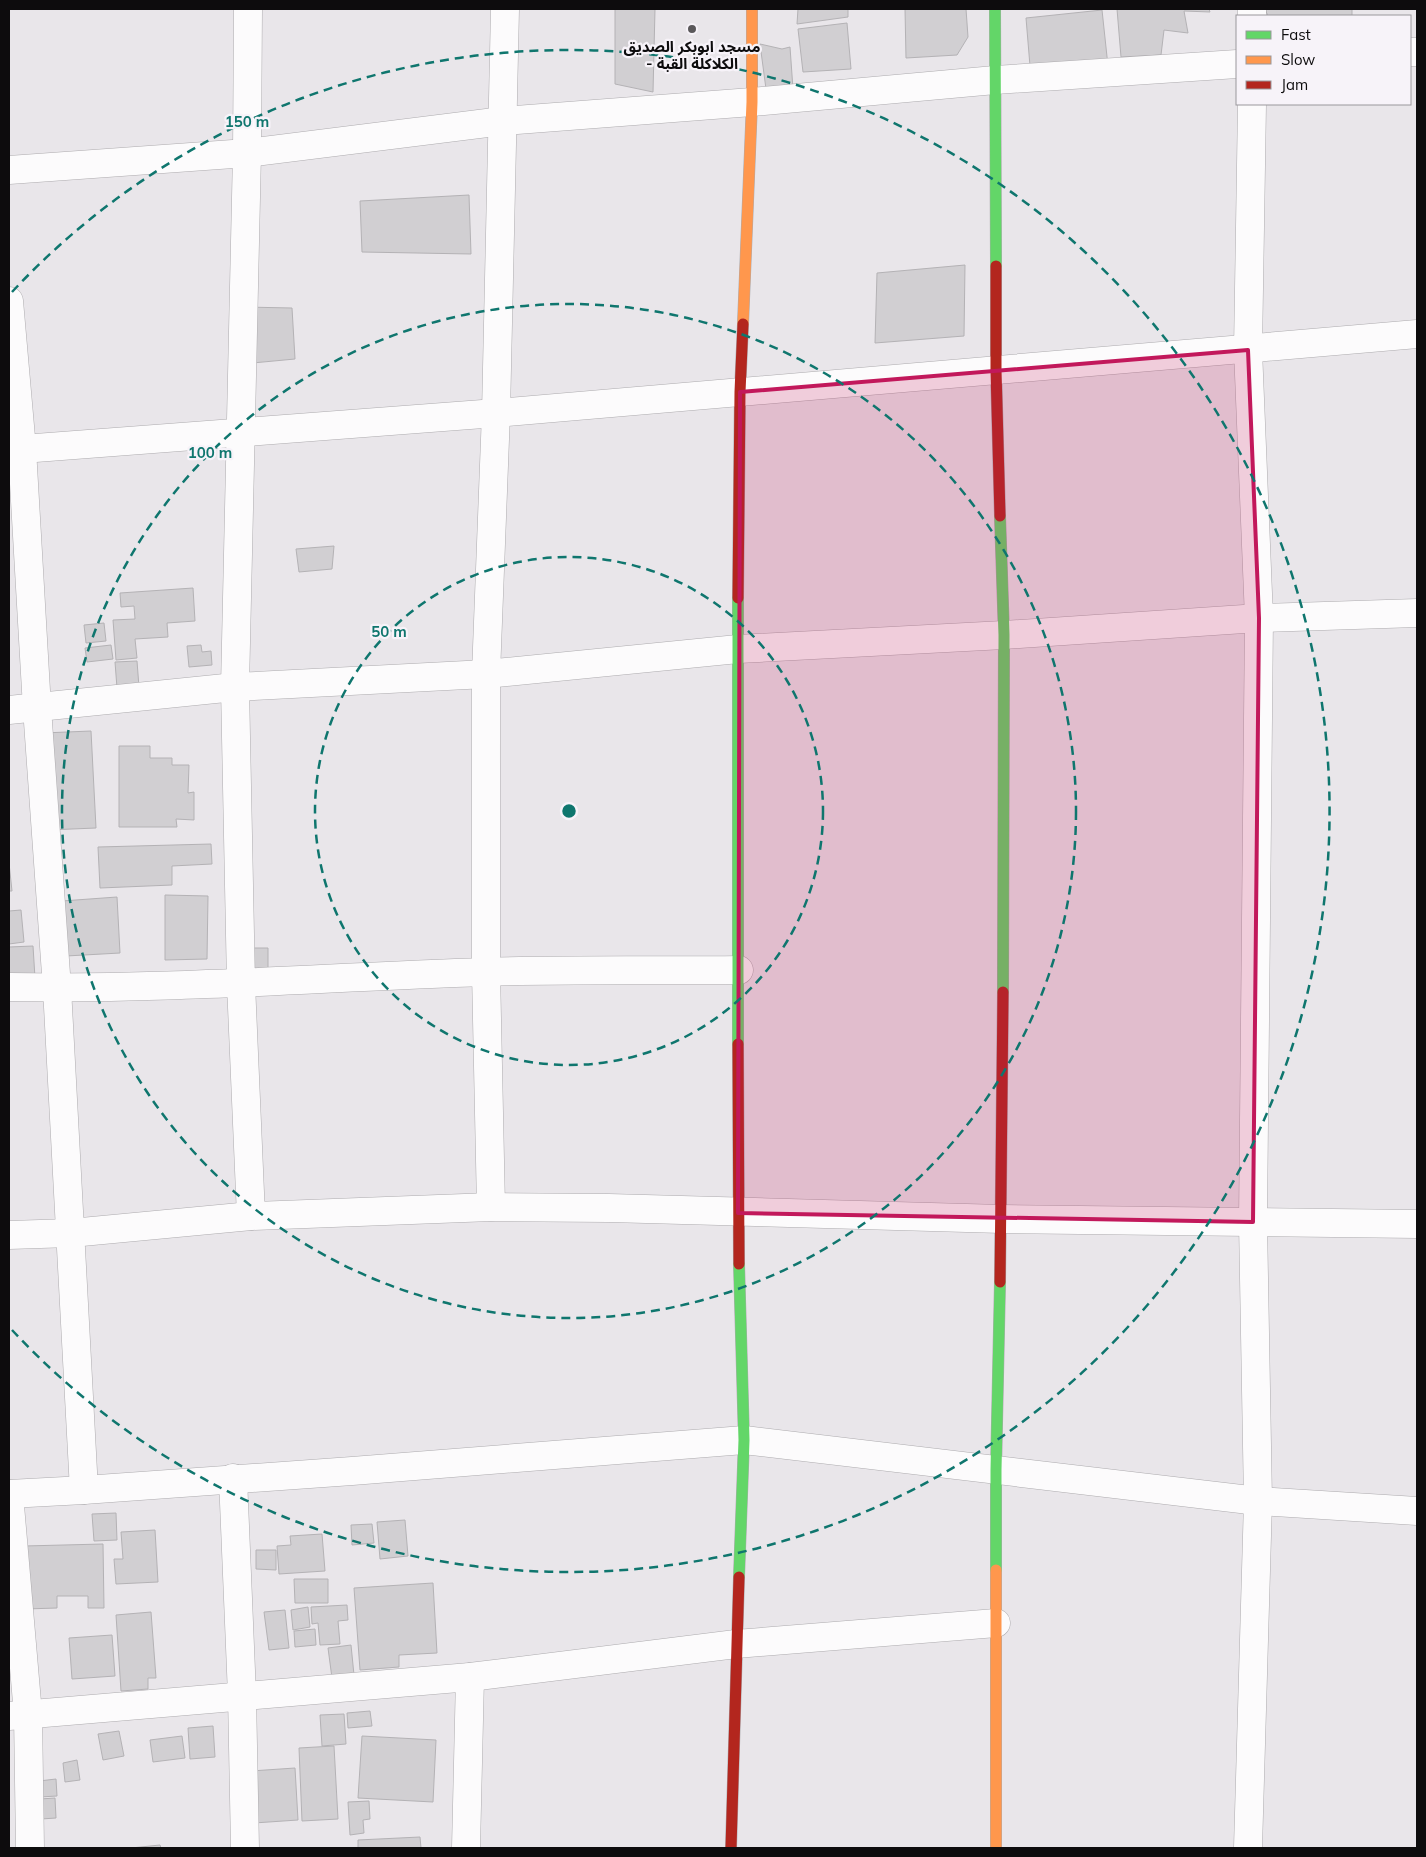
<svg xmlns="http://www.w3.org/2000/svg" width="1426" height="1857" font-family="Mulish,'Noto Sans Arabic',sans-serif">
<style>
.building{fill:#d1cfd2;stroke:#b4b2b5}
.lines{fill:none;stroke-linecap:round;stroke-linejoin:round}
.street-casing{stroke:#adabae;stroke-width:29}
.fast-casing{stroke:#adabae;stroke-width:12}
.slow-casing{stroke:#adabae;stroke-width:12}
.jam-casing{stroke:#adabae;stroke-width:12}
.street{stroke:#fcfbfc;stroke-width:28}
.fast{stroke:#63d668;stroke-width:11}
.slow{stroke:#ff974d;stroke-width:11}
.jam{stroke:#b3261e;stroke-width:11}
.marked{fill:#c2185b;fill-opacity:0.2;stroke:#c2185b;stroke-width:4;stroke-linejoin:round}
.ring{fill:none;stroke:#0f766e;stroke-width:2.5;stroke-dasharray:9 6}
.poi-dot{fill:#5a585a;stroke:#f7f3f9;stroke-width:2}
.labels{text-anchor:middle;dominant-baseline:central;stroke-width:4.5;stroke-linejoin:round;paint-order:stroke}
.poi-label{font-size:15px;font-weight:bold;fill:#0d0c0d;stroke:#f7f3f9}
.centre{fill:#0f766e;stroke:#f7f3f9;stroke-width:2.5}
.ring-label{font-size:15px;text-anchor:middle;font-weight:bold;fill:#0f766e;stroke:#f7f3f9;stroke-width:4.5;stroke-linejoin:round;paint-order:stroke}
</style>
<rect width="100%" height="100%" fill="#e9e6ea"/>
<!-- building -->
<g class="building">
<path d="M615,9H655L653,92L615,84Z"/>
<path d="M798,9H848V17L797,24Z"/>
<path d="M905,9H966L968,37L957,55L906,58Z"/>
<path d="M1117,9H1209L1210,12L1184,11L1188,33L1164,30L1161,55L1121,57Z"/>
<path d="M1265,9H1352V16H1268Z"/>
<path d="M1102,10L1108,66L1031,78L1026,18Z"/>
<path d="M847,23L851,69L803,72L798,29Z"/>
<path d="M760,44L782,49L790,47L793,89H766Z"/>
<path d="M469,195L471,254L362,252L360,201Z"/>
<path d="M965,265L964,336L875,343L877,273Z"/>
<path d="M244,307L292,308L295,359L242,364Z"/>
<path d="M334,546L332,569L299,572L296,549Z"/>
<path d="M193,588L195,621L167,623L168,637L135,639L137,658L116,660L113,620L135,619L134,606L121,607L120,593Z"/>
<path d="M104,623L106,641L86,643L84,625Z"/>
<path d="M111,645L113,659L87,662L85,648Z"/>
<path d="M201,645L202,652L211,651L212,665L189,667L187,646Z"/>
<path d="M137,661L139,687L117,688L115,662Z"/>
<path d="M91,731L96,828L48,830L43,733Z"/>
<path d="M119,746H150V758H172V765H189L188,793L194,792V820L176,819L177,827H119Z"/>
<path d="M211,844L212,864L172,866V885L100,888L98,847Z"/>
<path d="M9,863L12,891H9Z"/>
<path d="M165,895L208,896L207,959L165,960Z"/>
<path d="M117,897L120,953L66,956L62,901Z"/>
<path d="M21,910L24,942L9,944V911Z"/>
<path d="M33,946L35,978L9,979V947Z"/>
<path d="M246,948H268V972L247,973Z"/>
<path d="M116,1513L117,1540L94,1541L92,1514Z"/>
<path d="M405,1520L408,1556L380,1559L377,1522Z"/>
<path d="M372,1524L374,1543L352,1545L351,1525Z"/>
<path d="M155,1530L158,1582L116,1584L114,1559H123L121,1532Z"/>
<path d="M322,1534L325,1571L279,1574L277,1546L291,1545L290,1536Z"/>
<path d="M103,1544L104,1608H88V1596H57V1608L25,1609L24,1546Z"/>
<path d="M256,1550H276V1570L256,1569Z"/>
<path d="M294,1579H328V1603H295Z"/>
<path d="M433,1583L437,1653L399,1655V1667L360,1670L354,1588Z"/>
<path d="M347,1605L348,1620L338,1621L340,1644L320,1645L318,1623L312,1624L311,1607Z"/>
<path d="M308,1607L310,1627L293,1630L291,1610Z"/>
<path d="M285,1610L289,1648L269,1650L264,1612Z"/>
<path d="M151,1612L156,1678H148V1689L121,1691L116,1615Z"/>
<path d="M315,1629L316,1645L295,1647L294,1631Z"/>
<path d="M112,1635L115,1676L72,1679L69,1638Z"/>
<path d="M351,1645L354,1675L332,1678L328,1648Z"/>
<path d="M370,1711L372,1726L348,1728L347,1713Z"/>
<path d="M344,1714L346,1744L322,1746L320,1715Z"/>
<path d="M213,1726L215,1757L190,1759L188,1728Z"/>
<path d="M119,1731L124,1756L103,1760L98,1734Z"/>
<path d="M182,1736L185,1758L153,1762L150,1740Z"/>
<path d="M362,1736L436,1740L433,1802L358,1798Z"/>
<path d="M334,1746L338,1819L302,1821L299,1748Z"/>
<path d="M77,1760L80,1780L65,1782L63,1763Z"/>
<path d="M295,1768L298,1820L254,1823L251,1771Z"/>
<path d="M56,1779L57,1796L40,1797L39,1781Z"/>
<path d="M55,1798L56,1818L41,1819L40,1799Z"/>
<path d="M369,1801L370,1819L363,1820L364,1833L350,1835L348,1802Z"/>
<path d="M420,1837L421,1848H358V1840Z"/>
<path d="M160,1845L161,1848H131Z"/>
</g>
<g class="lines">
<defs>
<g id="street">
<path d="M248,9L247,153L235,687L241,984L251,1216"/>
<path d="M1252,9V16"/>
<path d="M1410,52H1417"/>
<path d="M9,170L247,153L503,121L752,102L995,80L1237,64"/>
<path d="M9,301L22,449L37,708L57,988L84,1490"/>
<path d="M9,450L496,413L1417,334"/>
<path d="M9,710L235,687L486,674L738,649L1004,635L1259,618L1417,613"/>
<path d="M9,987C168,990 326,977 485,972C569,969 654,971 739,970"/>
<path d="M491,1207L486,972V674L496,413L505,9"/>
<path d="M9,1235L71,1233L251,1216L491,1207L609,1208L1002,1219L1417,1224"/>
<path d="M233,1478L242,1695L245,1848"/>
<path d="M9,1494L84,1490L352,1471L744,1440L1258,1501L1417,1511"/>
<path d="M9,1494L28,1714L30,1848"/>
<path d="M9,1716L470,1677L736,1644L996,1623"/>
<path d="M466,1848L470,1677"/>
<path d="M1248,1848L1258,1501L1253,1222L1259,618L1248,350L1252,104"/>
</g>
<g id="fast">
<path d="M995,9L996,266"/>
<path d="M1000,516L1004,635L1003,992"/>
<path d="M738,1044V598"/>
<path d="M996,1570V1470L1000,1282"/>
<path d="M739,1577L744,1440L739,1264"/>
</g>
<g id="slow">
<path d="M743,324L752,102V9"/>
<path d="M996,1570V1848"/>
</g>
<g id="jam">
<path d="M996,266V370L1000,516"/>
<path d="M738,598L740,392L743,324"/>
<path d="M738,1044L739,1264"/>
<path d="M1000,1282L1003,992"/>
<path d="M731,1848L739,1577"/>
</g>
</defs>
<!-- street casing -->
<use href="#street" class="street-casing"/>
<!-- fast casing -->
<use href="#fast" class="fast-casing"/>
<!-- slow casing -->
<use href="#slow" class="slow-casing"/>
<!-- jam casing -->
<use href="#jam" class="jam-casing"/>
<!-- street -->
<use href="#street" class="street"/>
<!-- fast -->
<use href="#fast" class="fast"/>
<!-- slow -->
<use href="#slow" class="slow"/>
<!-- jam -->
<use href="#jam" class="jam"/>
</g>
<!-- marked area -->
<path class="marked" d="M1248,350L1259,618L1253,1222L738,1213L740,392Z"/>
<!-- distance rings -->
<g class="ring">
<circle cx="569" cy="811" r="254"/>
<circle cx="569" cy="811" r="507"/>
<path d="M12 292A761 761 0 1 1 12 1330"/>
</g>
<!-- markers -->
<circle class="poi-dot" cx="692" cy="29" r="5"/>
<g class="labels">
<!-- poi labels -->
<g class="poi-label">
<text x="692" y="46">مسجد ابوبكر الصديق<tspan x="692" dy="17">- الكلاكلة القبة</tspan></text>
</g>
</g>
<circle cx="569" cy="811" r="8" class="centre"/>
<g class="ring-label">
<text x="247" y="127">150 m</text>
<text x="210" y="458">100 m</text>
<text x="389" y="637">50 m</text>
</g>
<!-- border -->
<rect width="1426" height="1857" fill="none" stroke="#0d0c0d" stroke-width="20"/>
<!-- legend -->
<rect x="1236" y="15" width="175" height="90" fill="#f7f3f9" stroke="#99979b"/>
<rect x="1246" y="31" width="25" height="8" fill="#63d668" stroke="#99979b"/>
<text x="1281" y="40" font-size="15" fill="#0d0c0d">Fast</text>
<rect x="1246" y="56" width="25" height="8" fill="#ff974d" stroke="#99979b"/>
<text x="1281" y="65" font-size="15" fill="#0d0c0d">Slow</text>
<rect x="1246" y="81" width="25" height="8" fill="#b3261e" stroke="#99979b"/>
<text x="1281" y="90" font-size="15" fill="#0d0c0d">Jam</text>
</svg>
